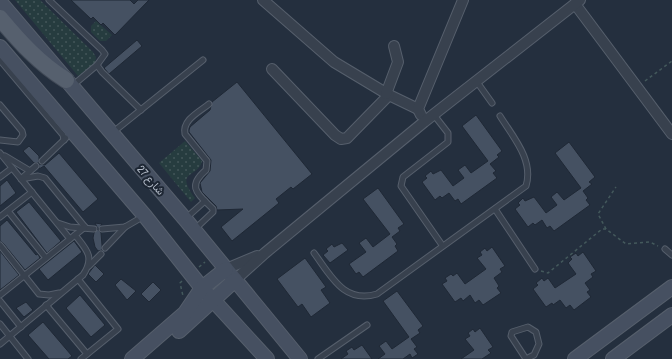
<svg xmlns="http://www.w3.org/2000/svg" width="672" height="359" font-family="'Archivo Narrow',Vazirmatn,sans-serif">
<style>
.grass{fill:url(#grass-dots)}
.building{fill:#455162;stroke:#1f2835}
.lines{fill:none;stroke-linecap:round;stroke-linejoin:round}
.lane-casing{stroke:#565f6c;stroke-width:7}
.street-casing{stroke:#565f6c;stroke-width:12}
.secondary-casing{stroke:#565f6c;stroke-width:16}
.primary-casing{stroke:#414a57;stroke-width:18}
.path{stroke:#44595c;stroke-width:1.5;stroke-dasharray:3 3;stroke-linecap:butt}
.lane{stroke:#38414e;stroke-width:5}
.street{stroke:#38414e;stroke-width:10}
.secondary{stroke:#465061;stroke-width:14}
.primary{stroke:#56606e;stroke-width:16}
.labels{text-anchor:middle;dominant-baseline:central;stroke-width:4;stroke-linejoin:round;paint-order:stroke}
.street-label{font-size:11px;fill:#b4bcc9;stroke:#1d2633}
</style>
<defs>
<pattern id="grass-dots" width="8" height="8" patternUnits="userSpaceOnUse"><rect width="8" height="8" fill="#263c3f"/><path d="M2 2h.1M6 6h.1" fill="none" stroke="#435659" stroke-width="1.8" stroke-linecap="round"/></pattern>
</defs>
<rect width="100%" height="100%" fill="#242f3e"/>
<!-- grass -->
<g class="grass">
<path d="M15,0H40L93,52L96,57L95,64L78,76Z"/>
<path d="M96,21L112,35L106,41H100L91,32V26Z"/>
<path d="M185,141L202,161C198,179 174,169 195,198L191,202L159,163Z"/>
</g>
<!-- building -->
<g class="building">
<path d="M71,0H130L134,4L138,0H149L115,35L103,23L101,25L93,17L91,19Z"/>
<path d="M137,40L142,46L109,74L104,68Z"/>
<path d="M237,82L312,174L293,189L291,187L276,199L279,203L232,241L221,227L243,209L217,210L216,206L202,192L200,183L210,171L211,160L189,132V130L190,127L210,110L212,102Z"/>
<path d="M476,115L502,151L497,155L499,157L490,164L496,171L493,173L497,178L461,204L458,199L455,201L449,193L442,198L440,196L435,200L422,182L427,178L425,176L431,171L433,174L441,170L453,186L464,178L458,170L465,165L471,173L488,161L462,126Z"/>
<path d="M569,142L595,177L589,182L592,184L583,191L588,198L586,200L590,205L554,231L550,226L547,228L542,220L535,225L533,223L528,227L515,209L520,205L518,203L523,198L525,201L534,197L546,213L557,205L551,197L557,192L564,200L581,188L555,153Z"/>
<path d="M29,146L39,156V163H34L23,151Z"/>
<path d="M59,153L98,199L83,212L44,166L39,169V164L45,165Z"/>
<path d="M7,180L16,193L0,206V186Z"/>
<path d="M378,188L404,224L398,228L400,231L392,237L397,244L395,246L398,251L363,277L359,272L356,274L349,264L366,252L359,243L366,238L373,247L390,234L363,199Z"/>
<path d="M29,202L61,241L47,253L16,212Z"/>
<path d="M7,220L36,255L38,254L40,258L25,270L3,243L0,241V226Z"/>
<path d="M95,223L102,224L98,229L101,233L102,245V250L98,251L95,247L93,238L94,233L98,229Z"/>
<path d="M74,241L82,252L48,280L39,269Z"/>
<path d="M342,243L348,250L330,263L323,255L328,251L326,249L332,244L334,247Z"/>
<path d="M492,247L505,266L500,269L502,272L494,278L499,286L497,288L501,293L483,305L479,300L475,303L470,295L463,301L461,298L455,302L442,284L447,281L445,278L451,274L453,276L457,273L465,284L486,269L477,258L482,255L480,252L485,248L487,251Z"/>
<path d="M0,251L19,275L0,290Z"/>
<path d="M583,252L596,271L591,274L593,277L585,283L590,290L587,292L591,297L574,310L570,305L566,308L560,300L553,305L552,303L546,307L533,289L538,285L536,283L542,278L544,281L548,278L555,288L576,274L568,263L572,259L570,257L576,253L578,256Z"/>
<path d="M305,258L326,287L321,290L330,303L311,317L302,304L298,307L277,279Z"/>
<path d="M95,265L104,274L96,282L88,274Z"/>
<path d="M121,279L136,291L127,300L115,285Z"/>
<path d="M153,282L161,290L149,302L141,294Z"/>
<path d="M397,291L423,326L418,330L420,333L411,339L417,347L414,349L418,354L412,358L410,354L403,359H378L385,354L379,346L386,341L392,349L409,337L383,301Z"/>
<path d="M80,295L105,325L91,337L66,308Z"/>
<path d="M26,302L33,310L24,317L16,308Z"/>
<path d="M43,322L72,356L68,359H49L28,335Z"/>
<path d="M480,328L493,347L488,350L491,353L482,359H461L474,350L465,339L470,336L468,333L473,329L475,332Z"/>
<path d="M362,345L372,359H341L348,354L346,351L352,347L354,350Z"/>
</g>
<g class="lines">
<defs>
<g id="lane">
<path d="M49,0L102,50L105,54L97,65L102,72L141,110"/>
<path d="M0,60L63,135L64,140"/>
<path d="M477,82L492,103"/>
<path d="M72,86L97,65"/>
<path d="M0,105L22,131L23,135L18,142L0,140"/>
<path d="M434,115L448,133V142L403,177L401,186L442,245"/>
<path d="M112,133L203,60"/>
<path d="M0,153L70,239"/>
<path d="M5,156L30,171"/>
<path d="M42,161L66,138"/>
<path d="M0,177L12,168"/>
<path d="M22,178L36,166"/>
<path d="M21,179L38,176L45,178L85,227"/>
<path d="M495,209L535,269"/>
<path d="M8,211L46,258"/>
<path d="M0,217L32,192"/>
<path d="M185,219L205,201"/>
<path d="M58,223L70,227L94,229"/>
<path d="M102,229L125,227L144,216"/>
<path d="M194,230L213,212V209C198,194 186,187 206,170L207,161L185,134C182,120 199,112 209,104"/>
<path d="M0,245L39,294L49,295L59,293"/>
<path d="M105,248L125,227"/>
<path d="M665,249L672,255"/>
<path d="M314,253C331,276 344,304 377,294L526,186C534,160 513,137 500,116"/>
<path d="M89,266L101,254"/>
<path d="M78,279L118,329L81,359"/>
<path d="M0,295L85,227"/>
<path d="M0,301L21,327"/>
<path d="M46,305L87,354"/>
<path d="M0,324L28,359"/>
<path d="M0,344L83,275C95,257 87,250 75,235"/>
<path d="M318,359L367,325"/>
<path d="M526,359L534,355L539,344L536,332L528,327L512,332L511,336L526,359"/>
</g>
<g id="street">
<path d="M263,0L334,62L389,95L418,109"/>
<path d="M575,4L672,134"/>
<path d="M272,69L335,135L341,139L347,138L389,95"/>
<path d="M386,94L398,62L394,46"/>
<path d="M421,115L418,109L463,0"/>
<path d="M226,269L257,256"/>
<path d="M235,280L265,253L424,122L580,0"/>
</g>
<g id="secondary">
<path d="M0,2L185,219L300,359"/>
<path d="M0,47L145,216L202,288L267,359"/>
<path d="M179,331L235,280"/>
<path d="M132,359L185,313L202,288L226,269"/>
<path d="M575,359L672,287"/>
<path d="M613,359L672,315"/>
</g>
<path id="primary" d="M0,18C20,42 39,63 66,80"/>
</defs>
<!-- lane casing -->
<use href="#lane" class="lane-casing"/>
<!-- street casing -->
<use href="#street" class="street-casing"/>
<!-- secondary casing -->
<use href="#secondary" class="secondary-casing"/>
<!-- primary casing -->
<use href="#primary" class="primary-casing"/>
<!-- path -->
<g class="path">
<path d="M645,81L672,61"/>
<path d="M606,229L598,214L616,187"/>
<path d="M199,267L205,262"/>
<path d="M541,271L548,273L602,229H606L626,244L650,242L658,246"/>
<path d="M182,281L180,283L183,296"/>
</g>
<!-- lane -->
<use href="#lane" class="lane"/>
<!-- street -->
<use href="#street" class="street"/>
<!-- secondary -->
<use href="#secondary" class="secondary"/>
<!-- primary -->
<use href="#primary" class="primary"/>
</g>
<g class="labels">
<!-- street labels -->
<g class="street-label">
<text transform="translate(151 180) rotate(49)">شارع 27</text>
</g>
</g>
</svg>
